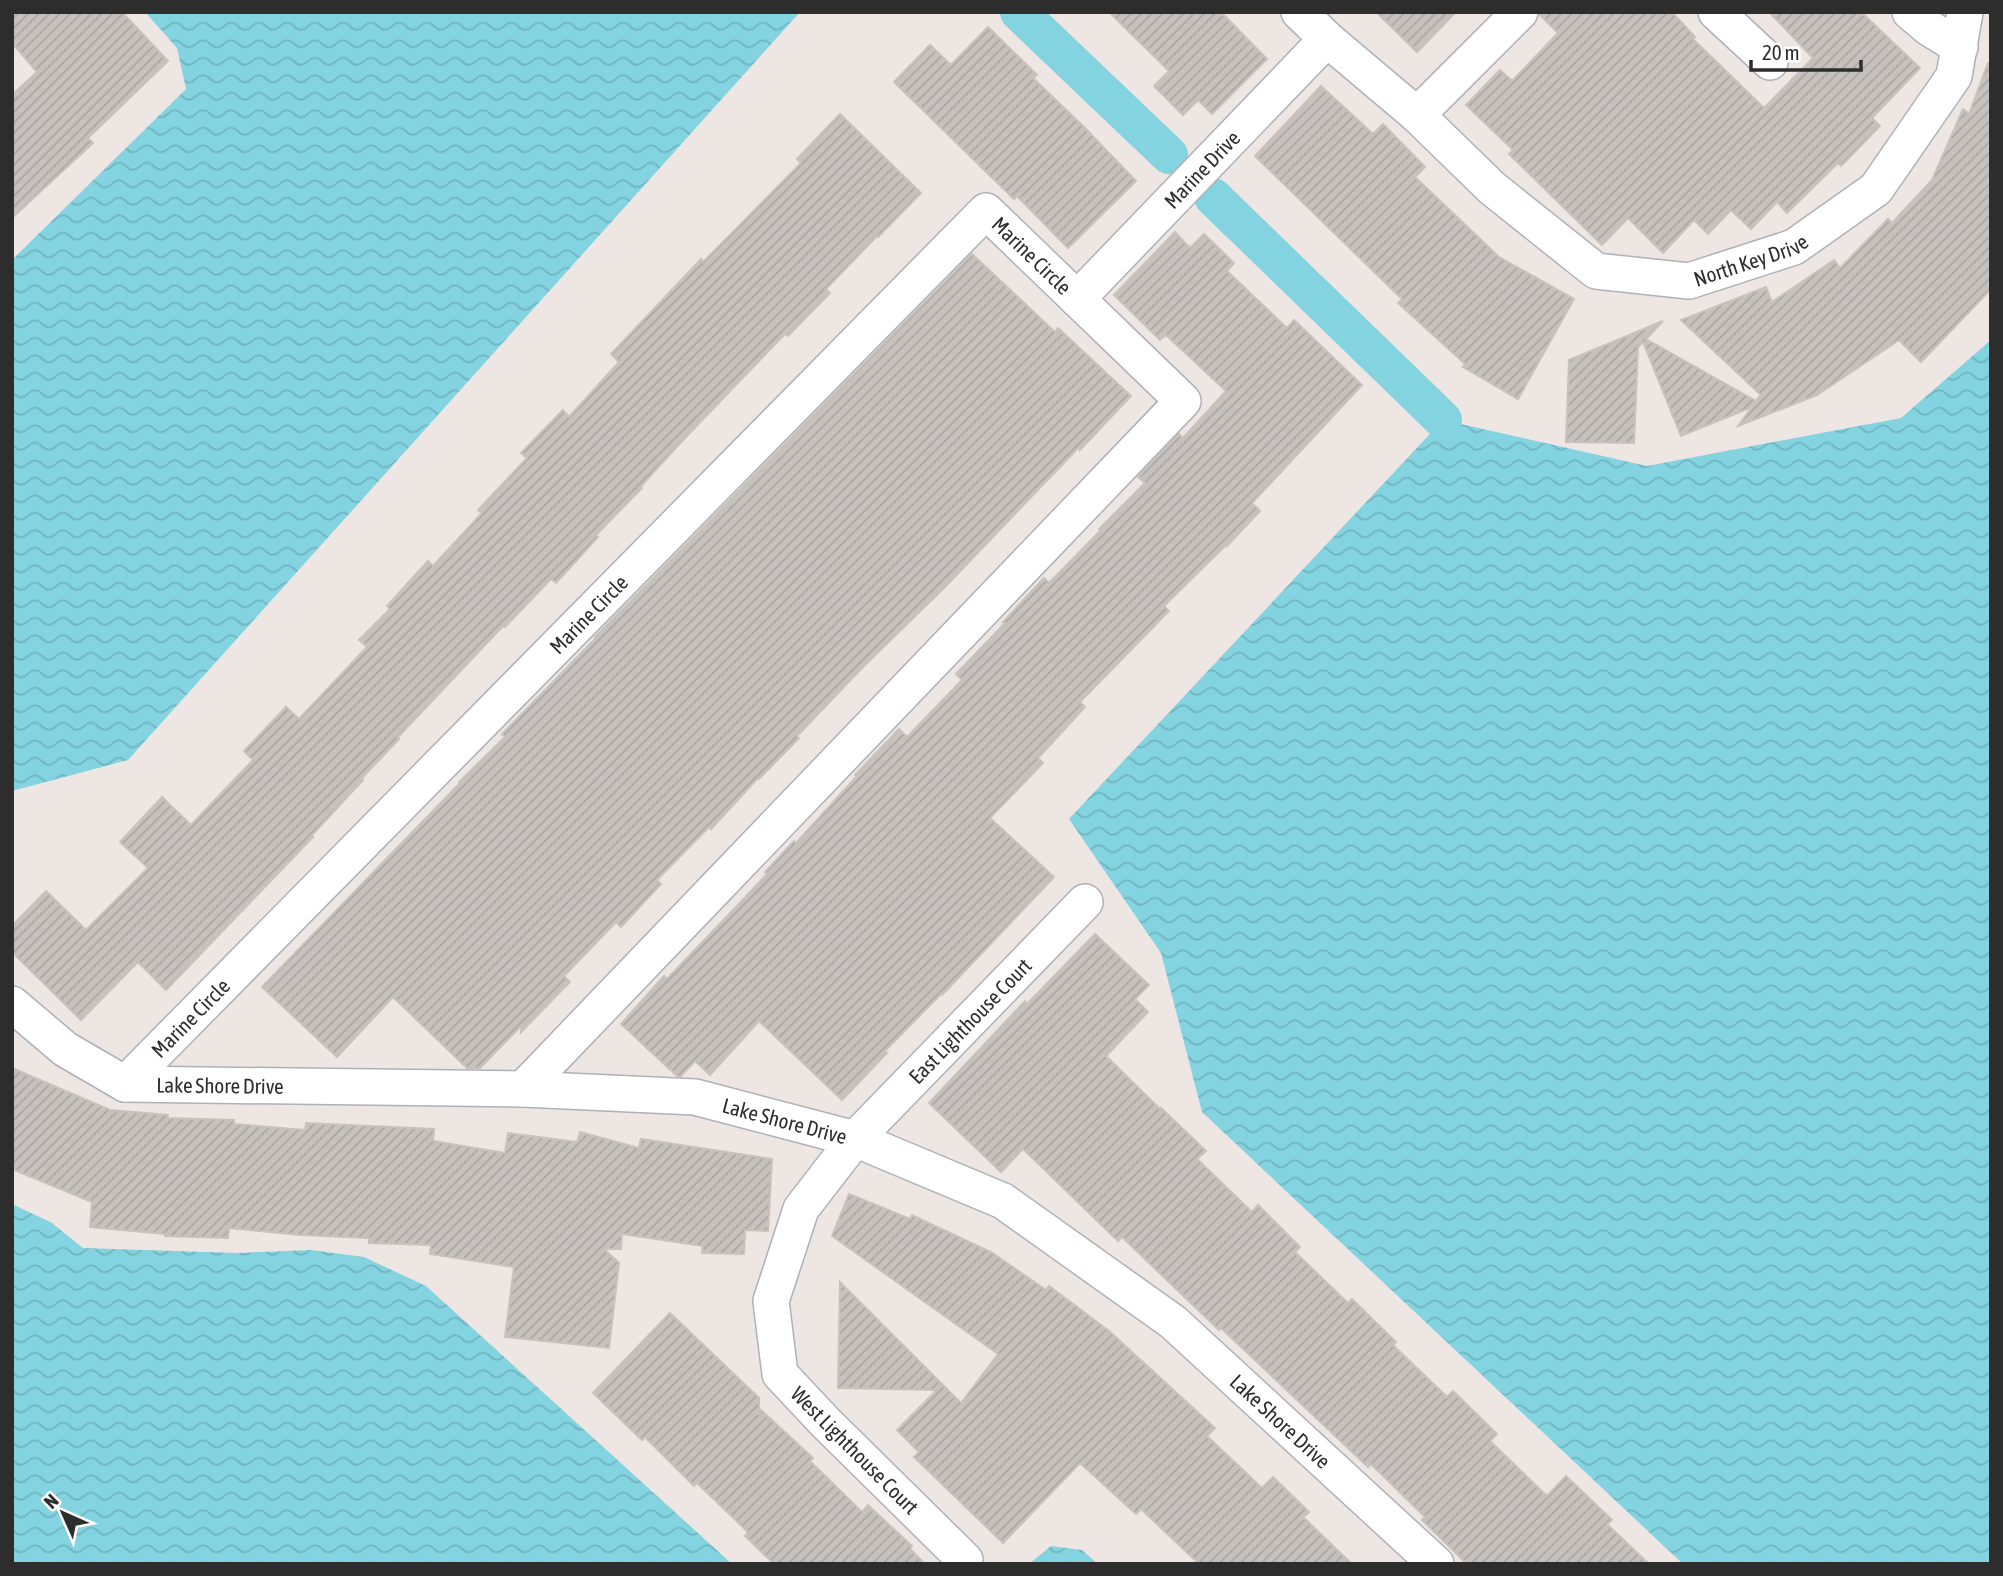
<svg xmlns="http://www.w3.org/2000/svg" width="2003" height="1576" font-family="'Asap Condensed',sans-serif">
<style>
.water{fill:url(#water-waves)}
.lines{fill:none;stroke-linecap:round;stroke-linejoin:round}
.canal{stroke:#83d3e1;stroke-width:38}
.building{fill:url(#building-hatch);stroke:#c8c2bb;stroke-width:2}
.street-casing{stroke:#aeb1b7;stroke-width:38}
.street{stroke:#fff;stroke-width:35}
.labels{text-anchor:middle;dominant-baseline:central;stroke-width:5;stroke-linejoin:round;paint-order:stroke}
.street-label{font-size:21px;fill:#2d2d2d;stroke:#fff}
</style>
<defs>
<pattern id="water-waves" width="16" height="10" patternUnits="userSpaceOnUse" patternTransform="scale(1.75)"><rect width="16" height="10" fill="#83d3e1"/><path d="M0 5q4-4 8 0t8 0" fill="none" stroke="#71b5c1"/></pattern>
<pattern id="building-hatch" width="6" height="6" patternUnits="userSpaceOnUse" patternTransform="scale(1.75)"><rect width="6" height="6" fill="#c6c1bd"/><path d="M-1 1l2-2M0 6l6-6M5 7l2-2" fill="none" stroke="#aaa6a3"/></pattern>
</defs>
<rect width="100%" height="100%" fill="#ede6e2"/>
<!-- water -->
<g class="water">
<path d="M145,12H800L128,760L12,791V260L186,89L177,48Z"/>
<path d="M1991,340V1564H1683L1202,1112L1161,953L1069,819L1443,420L1647,466L1901,418Z"/>
<path d="M12,1204L52,1223L83,1248L237,1253L311,1250L364,1257L426,1286L732,1564H12Z"/>
<path d="M1051,1546L1082,1550L1098,1564H1029Z"/>
</g>
<g class="lines">
<!-- canal -->
<g class="canal">
<path d="M1019,12L1169,155"/>
<path d="M1213,197L1443,420"/>
</g>
</g>
<!-- building -->
<g class="building">
<path d="M12,12H122L168,61L88,138L93,143L12,218V95L37,72L12,43Z"/>
<path d="M1109,12H1221L1267,59L1212,114L1198,100L1183,115L1154,86L1169,71Z"/>
<path d="M1376,12H1456L1417,52Z"/>
<path d="M1540,12H1672L1695,37L1693,39L1764,108L1813,58L1769,12H1861L1920,68L1872,118L1880,126L1841,166L1838,163L1787,213L1777,202L1751,229L1731,210L1708,234L1694,220L1663,253L1628,218L1602,245L1509,154L1513,150L1466,105L1500,70L1512,81L1558,33L1540,15Z"/>
<path d="M988,27L1037,75L1033,78L1084,127L1136,181L1068,248L1017,196L1014,199L894,82L930,45L951,65Z"/>
<path d="M1988,63H1991V289L1921,362L1899,340L1817,395L1738,426L1752,407L1681,436L1643,342L1638,347L1634,443L1566,442L1569,360L1663,321L1646,339L1756,401L1761,395L1681,320L1766,287L1772,302L1834,260L1840,268L1888,219L1892,223L1932,180L1963,109L1969,114Z"/>
<path d="M1321,86L1373,134L1383,124L1425,167L1415,177L1499,257L1574,299L1518,399L1463,367L1465,364L1398,303L1402,299L1255,156Z"/>
<path d="M840,114L921,193L878,237L877,236L826,289L830,293L788,336L785,334L684,439L641,486L642,488L596,535L598,537L556,583L551,579L505,627L503,626L397,738L399,739L361,779L363,780L311,836L313,837L166,990L138,962L81,1020L12,952V926L46,891L86,930L148,868L120,842L162,797L191,825L253,760L244,751L286,707L299,719L367,647L359,640L390,609L387,606L428,561L433,566L482,513L478,510L527,458L521,453L563,410L569,417L619,362L611,354L701,259L703,262L801,163L797,159Z"/>
<path d="M1175,232L1190,248L1204,234L1234,263L1227,271L1287,328L1294,320L1362,385L1252,503L1260,511L1227,546L1226,545L1164,606L1169,611L1080,702L1085,707L1038,758L1043,763L990,818L1054,877L942,995L941,994L885,1051L887,1053L842,1100L759,1021L710,1075L695,1061L681,1076H677L621,1024L664,976L667,979L735,908L767,874L765,872L794,841L796,843L857,776L855,775L899,729L907,737L962,680L956,674L1005,623L1003,622L1044,578L1049,583L1100,531L1099,529L1145,483L1138,477L1179,434L1183,438L1226,391L1166,335L1160,340L1114,295Z"/>
<path d="M972,254L1055,332L1058,328L1131,396L1080,450V446L946,586L863,667L797,736L799,738L759,779L758,778L711,829L709,827L657,880L661,884L621,927L616,922L564,976L570,982L521,1032L522,1025L480,1068H467L393,997L337,1057L262,987L460,783L459,782L505,737L502,734L596,638L595,637Z"/>
<path d="M1095,934L1149,985L1135,999L1148,1012L1106,1056L1160,1109L1161,1108L1206,1151L1197,1159L1252,1212L1258,1205L1300,1247L1295,1252L1348,1303L1352,1299L1396,1342L1393,1345L1447,1397L1453,1391L1497,1434L1490,1441L1547,1496L1566,1476L1612,1520L1607,1524L1649,1564H1467L1422,1520L1425,1517L1371,1464L1368,1467L1221,1328L1219,1330L1122,1237L1118,1241L1023,1149L1001,1172L929,1103L1025,1001L1027,1004Z"/>
<path d="M12,1068L110,1110L168,1115L167,1118L234,1120V1124L305,1130L306,1123L434,1129L433,1141L505,1153L508,1133L577,1142L580,1132L639,1148L641,1139L772,1159L768,1231L745,1230L744,1254L702,1253L703,1246L622,1234L621,1249H604L619,1263L609,1348L505,1337L514,1267L430,1254L431,1245L369,1243V1238L301,1235L229,1228L228,1238L165,1236V1234L90,1227L92,1202L12,1169Z"/>
<path d="M849,1194L910,1219L912,1215L991,1252L1046,1290L1049,1286L1109,1331L1215,1428L1207,1436L1262,1488L1273,1477L1309,1512L1303,1517L1352,1564H1199L1141,1509L1136,1514L1080,1463L1003,1543L914,1457L919,1452L897,1430L937,1390L838,1388L840,1282L961,1403L998,1354L832,1236Z"/>
<path d="M670,1313L759,1398V1415L761,1410L813,1458L810,1461L862,1512L868,1505L912,1546L910,1549L925,1564H774L745,1536L748,1532L697,1483L694,1486L645,1437L642,1440L593,1393Z"/>
</g>
<g class="lines">
<defs>
<g id="street">
<path id="s1" d="M1299,12L1327,39L1417,115L1492,188L1596,271L1689,281L1794,247L1876,189L1954,76L1965,12"/>
<path d="M1716,12L1770,62"/>
<path d="M1910,12L1929,28L1960,47"/>
<path d="M1417,115L1520,12"/>
<path id="s2" d="M1077,299L1327,39"/>
<path id="s3" d="M12,1004L65,1049L125,1084L523,1089L695,1097L855,1139L1003,1201L1173,1322L1436,1564"/>
<path id="s4" d="M125,1084L986,211L1183,401L523,1089"/>
<path id="s5" d="M965,1560L825,1422L780,1374L771,1301L801,1209L855,1139L1085,902"/>
</g>
</defs>
<!-- street casing -->
<use href="#street" class="street-casing"/>
<!-- street -->
<use href="#street" class="street"/>
</g>
<g class="labels">
<!-- street labels -->
<g class="street-label">
<text stroke="none"><textPath href="#s2" startOffset="180">Marine Drive</textPath></text>
<text stroke="none"><textPath href="#s4" startOffset="1290">Marine Circle</textPath></text>
<text stroke="none"><textPath href="#s1" startOffset="553">North Key Drive</textPath></text>
<text stroke="none"><textPath href="#s4" startOffset="660">Marine Circle</textPath></text>
<text stroke="none"><textPath href="#s4" startOffset="93">Marine Circle</textPath></text>
<text stroke="none"><textPath href="#s5" startOffset="686">East Lighthouse Court</textPath></text>
<text stroke="none"><textPath href="#s3" startOffset="234">Lake Shore Drive</textPath></text>
<text stroke="none"><textPath href="#s3" startOffset="802">Lake Shore Drive</textPath></text>
<text stroke="none"><textPath href="#s3" startOffset="1390">Lake Shore Drive</textPath></text>
<text transform="translate(855 1450) rotate(45)">West Lighthouse Court</text>
</g>
</g>
<!-- border -->
<rect width="2003" height="1576" fill="none" stroke="#2d2d2d" stroke-width="28"/>
<!-- north arrow -->
<g transform="translate(63 1513) rotate(315)" stroke="#ffffff" stroke-width="5" paint-order="stroke">
<path d="M0-5L12 26L0 18L-12 26Z" fill="#2d2d2d"/>
<text y="-10" font-size="19" font-weight="bold" text-anchor="middle" fill="#2d2d2d">N</text>
</g>
<!-- scale -->
<path d="M1751 60v10h110v-10" fill="none" stroke="#2d2d2d" stroke-width="3.5"/>
<text x="1762" y="60" font-size="21" fill="#2d2d2d" stroke="#ffffff" stroke-width="5" paint-order="stroke">20 m</text>
</svg>
